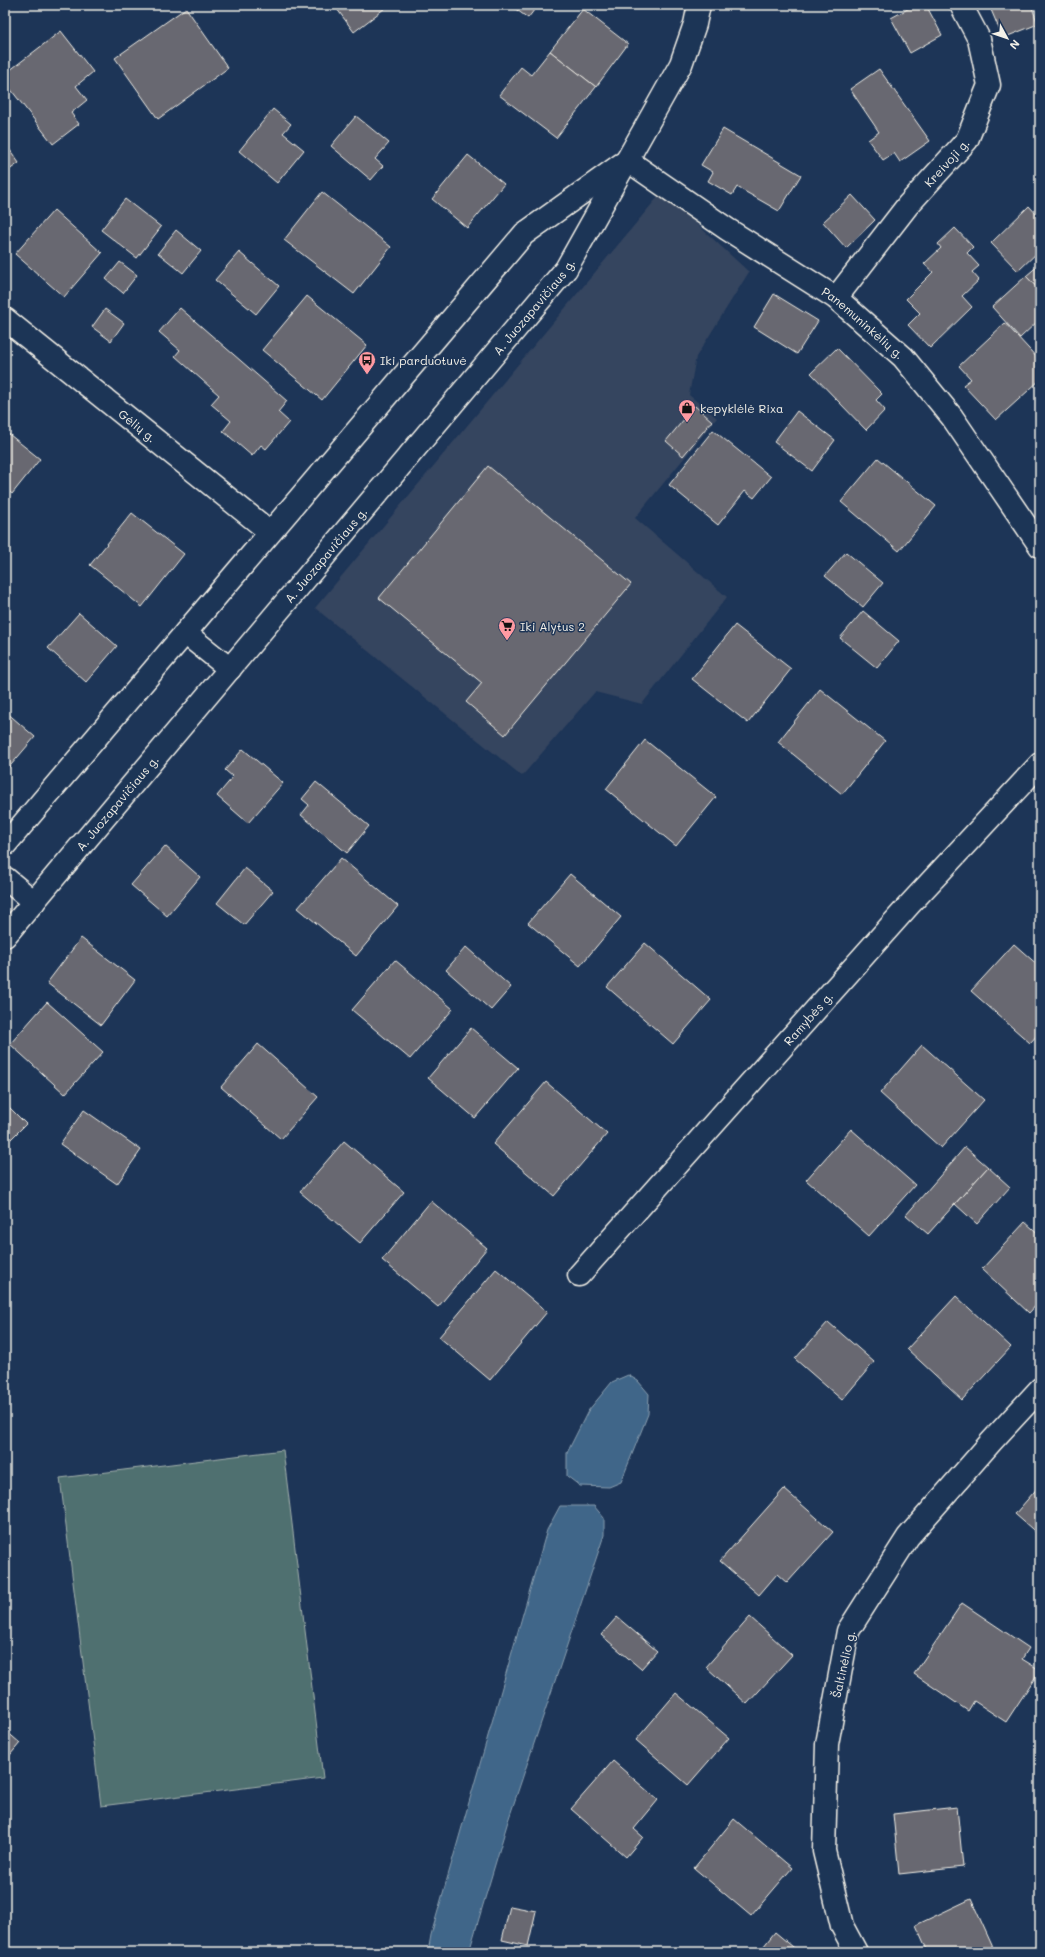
<svg xmlns="http://www.w3.org/2000/svg" width="1045" height="1957" font-family="Mali,sans-serif">
<style>
.built{fill:#34445f}
.green{fill:#507070;stroke:#a2b0ac}
.water{fill:#416689;stroke:#899eaf}
.building{fill:#686871;stroke:#f4f1e8}
.lines{fill:none;stroke-linecap:round;stroke-linejoin:round}
.minor-casing{stroke:#f4f1e8;stroke-width:25}
.primary-casing{stroke:#f4f1e8;stroke-width:25}
.minor{stroke:#1d3557;stroke-width:22}
.primary{stroke:#1d3557;stroke-width:22}
.labels{text-anchor:middle;dominant-baseline:central;stroke-width:3;stroke-linejoin:round;paint-order:stroke}
.street-label{font-size:12px;fill:#f4f1e8;stroke:#1d3557}
.poi-label{font-size:12px;fill:#f4f1e8;stroke:#1d3557;text-anchor:start}
</style>
<rect width="100%" height="100%" fill="#1d3557"/>
<filter id="ink" filterUnits="userSpaceOnUse"><feTurbulence type="fractalNoise" baseFrequency=".025" numOctaves="2"/><feDisplacementMap in="SourceGraphic" scale="8" xChannelSelector="R" yChannelSelector="G"/><feConvolveMatrix kernelMatrix="1 2 1 2 8 2 1 2 1" color-interpolation-filters="sRGB"/></filter>
<g filter="url(#ink)">
<!-- built -->
<path class="built" d="M662,192L749,272L696,357L689,395L717,418L635,518L727,597L642,704L595,692L522,776L315,608Z"/>
<!-- green -->
<path class="green" d="M283,1450L323,1778L101,1806L60,1478Z"/>
<!-- water -->
<g class="water">
<path d="M628,1375L638,1381L649,1394L648,1414L621,1482L609,1487L580,1486L567,1476V1453L588,1411L612,1382Z"/>
<path d="M560,1506H594L604,1518V1535L508,1821L469,1952H428L431,1935L547,1530Z"/>
</g>
<!-- building -->
<g class="building">
<path d="M334,5H389L354,32Z"/>
<path d="M510,5H538L528,18Z"/>
<path d="M915,5H926L942,35L910,53L891,18Z"/>
<path d="M989,5H1031L1038,24L1003,38Z"/>
<path d="M186,8L228,68L158,119L115,58Z"/>
<path d="M583,9L628,44L596,87L550,51Z"/>
<path d="M61,31L93,72L76,86L87,100L71,113L79,124L53,144L5,82V74Z"/>
<path d="M550,51L596,87L556,138L499,95L521,67L531,75Z"/>
<path d="M879,69L930,141L900,162L894,153L883,160L868,140L879,132L850,89Z"/>
<path d="M273,109L291,124L283,133L304,150L277,183L239,151Z"/>
<path d="M356,116L389,143L375,159L383,166L371,180L331,146Z"/>
<path d="M723,129L801,175L779,211L737,187L732,195L708,181L713,172L701,165Z"/>
<path d="M5,143L19,163L5,173Z"/>
<path d="M468,155L504,184L467,228L432,199Z"/>
<path d="M322,192L391,247L354,294L284,240Z"/>
<path d="M852,195L875,220L846,248L823,222Z"/>
<path d="M125,199L161,227L137,258L101,230Z"/>
<path d="M1029,206L1040,218V250L1018,271L991,243Z"/>
<path d="M54,210L102,253L64,297L15,254Z"/>
<path d="M955,228L973,247L967,253L979,266L972,272L979,280L962,296L972,307L930,348L908,325L920,313L906,299L933,272L924,264L941,248L938,244Z"/>
<path d="M176,230L201,251L183,273L158,253Z"/>
<path d="M239,252L279,286L256,314L215,280Z"/>
<path d="M120,262L137,275L123,293L106,279Z"/>
<path d="M1040,264V291L1026,276Z"/>
<path d="M1026,276L1040,291V319L1020,338L992,307Z"/>
<path d="M774,294L818,321L797,354L754,327Z"/>
<path d="M307,296L367,345L322,400L262,350Z"/>
<path d="M180,308L287,401L278,412L289,422L266,449L261,445L252,456L223,431L231,421L211,404L219,395L175,356L180,350L159,332Z"/>
<path d="M105,309L124,323L111,341L92,327Z"/>
<path d="M1005,323L1040,361V380L996,420L963,385L971,379L959,366Z"/>
<path d="M837,348L882,394L876,400L885,410L866,430L811,373Z"/>
<path d="M695,406L712,421L683,456L666,441Z"/>
<path d="M797,411L835,440L812,471L774,442Z"/>
<path d="M713,430L771,477L754,498L745,491L718,525L669,485Z"/>
<path d="M5,431L40,459L12,494L5,488Z"/>
<path d="M878,458L936,506L899,551L841,502Z"/>
<path d="M488,466L631,584L505,735L466,702L482,683L379,598Z"/>
<path d="M132,513L184,554L142,607L90,565Z"/>
<path d="M846,552L883,583L863,607L825,576Z"/>
<path d="M863,611L899,641L877,668L840,638Z"/>
<path d="M79,613L117,646L86,682L48,648Z"/>
<path d="M735,625L791,669L748,723L692,679Z"/>
<path d="M820,689L885,741L842,794L778,742Z"/>
<path d="M5,711L35,737L5,772Z"/>
<path d="M645,740L716,797L676,846L606,789Z"/>
<path d="M243,749L283,783L248,823L217,796L233,777L225,770Z"/>
<path d="M316,782L369,826L347,853L301,815L309,805L302,799Z"/>
<path d="M165,846L200,877L167,916L131,885Z"/>
<path d="M341,858L398,906L356,956L298,908Z"/>
<path d="M245,868L273,891L244,925L217,903Z"/>
<path d="M570,874L621,917L580,966L528,923Z"/>
<path d="M81,938L135,980L101,1025L47,983Z"/>
<path d="M645,943L711,1000L673,1044L607,987Z"/>
<path d="M1014,944L1040,967V1032L1030,1043L971,991Z"/>
<path d="M466,947L511,987L491,1010L446,970Z"/>
<path d="M395,960L453,1009L410,1059L352,1010Z"/>
<path d="M47,1002L103,1052L65,1094L10,1044Z"/>
<path d="M471,1028L518,1068L475,1118L428,1078Z"/>
<path d="M258,1044L318,1097L281,1139L221,1087Z"/>
<path d="M922,1045L984,1100L941,1148L880,1093Z"/>
<path d="M546,1082L607,1134L554,1196L493,1144Z"/>
<path d="M5,1103L26,1124L5,1145Z"/>
<path d="M84,1110L141,1150L117,1184L60,1144Z"/>
<path d="M851,1129L915,1185L869,1236L806,1180Z"/>
<path d="M344,1141L404,1192L360,1243L300,1192Z"/>
<path d="M965,1147L988,1167L928,1234L906,1215Z"/>
<path d="M988,1167L1010,1187L977,1224L955,1204Z"/>
<path d="M431,1201L487,1248L438,1307L382,1260Z"/>
<path d="M1025,1222L1040,1235V1301L1029,1313L982,1269Z"/>
<path d="M496,1269L547,1312L490,1380L439,1337Z"/>
<path d="M956,1296L1011,1347L962,1400L907,1349Z"/>
<path d="M828,1322L874,1362L842,1400L795,1359Z"/>
<path d="M1040,1485V1536L1015,1514Z"/>
<path d="M784,1489L833,1532L787,1583L777,1574L759,1595L720,1561Z"/>
<path d="M962,1603L1029,1648L1022,1659L1040,1670L1006,1722L974,1701L968,1711L914,1674Z"/>
<path d="M617,1617L657,1651L641,1669L601,1635Z"/>
<path d="M750,1617L792,1655L747,1704L706,1667Z"/>
<path d="M676,1693L729,1738L688,1785L636,1740Z"/>
<path d="M5,1730L20,1743L5,1761Z"/>
<path d="M613,1761L658,1800L634,1829L643,1837L626,1857L571,1809Z"/>
<path d="M957,1807L963,1867L899,1874L893,1814Z"/>
<path d="M734,1819L792,1868L751,1916L694,1868Z"/>
<path d="M971,1899L995,1952H928L916,1925Z"/>
<path d="M510,1906L536,1911L528,1946L502,1940Z"/>
<path d="M775,1932L799,1952H759Z"/>
</g>
<g class="lines">
<defs>
<g id="minor">
<path id="s1" d="M627,160L727,229L836,298L903,357L952,417L1040,546"/>
<path id="s2" d="M836,298L908,205L967,140L989,85L979,39L961,5"/>
<path id="s3" d="M5,319L270,532"/>
<path id="s4" d="M579,1275L910,904L1040,764"/>
<path d="M856,1952L842,1926L824,1851L827,1744L848,1631L908,1537L991,1442L1040,1389"/>
</g>
<g id="primary">
<path d="M185,633L230,669"/>
<path d="M5,845L524,234L622,164"/>
<path d="M5,878L34,902"/>
<path id="s5" d="M5,936L566,269L681,64L695,24L699,5"/>
</g>
</defs>
<!-- minor casing -->
<use href="#minor" class="minor-casing"/>
<!-- primary casing -->
<use href="#primary" class="primary-casing"/>
<!-- minor -->
<use href="#minor" class="minor"/>
<!-- primary -->
<use href="#primary" class="primary"/>
</g>
</g>
<!-- icons -->
<defs>
<symbol id="bus-pin" viewBox="-11 -11 22 30"><path d="M0 17L-7.5 6A9.5 9.5 0 1 1 7.5 6Z" fill="#ff9aa2" stroke="#1d3557"/><path d="M-5-6H5V4H4V6H2V4H-2V6H-4V4H-5ZM-3.5-4V0h7V-4ZM-3.5 1.2v1.5H-2V1.2ZM2 1.2v1.5H3.5V1.2Z" fill="#111"/></symbol>
<symbol id="shop-pin" viewBox="-11 -11 22 30"><path d="M0 17L-7.5 6A9.5 9.5 0 1 1 7.5 6Z" fill="#ff9aa2" stroke="#1d3557"/><path d="M-5-2.5h2.3a2.7 3.5 0 0 1 5.4 0H5L5.5 6h-11ZM-1.5-2.5h3a1.5 2.3 0 0 0-3 0Z" fill="#111"/></symbol>
<symbol id="supermarket-pin" viewBox="-11 -11 22 30"><path d="M0 17L-7.5 6A9.5 9.5 0 1 1 7.5 6Z" fill="#ff9aa2" stroke="#1d3557"/><path d="M-6-5.5h2.5l.6 2H6L4.5 2H-2.5L-4.4-4H-6ZM-1.5 3.2a1.3 1.3 0 1 0 .1 0ZM3 3.2a1.3 1.3 0 1 0 .1 0Z" fill="#111"/></symbol>
</defs>
<g fill-rule="evenodd">
<use href="#bus-pin" x="357" y="350" width="20" height="27"/>
<use href="#shop-pin" x="677" y="398" width="20" height="27"/>
<use href="#supermarket-pin" x="497" y="616" width="20" height="27"/>
</g>
<g class="labels">
<!-- street labels -->
<g class="street-label">
<text stroke="none"><textPath href="#s2" startOffset="175">Kreivoji g.</textPath></text>
<text stroke="none"><textPath href="#s5" startOffset="822">A. Juozapavičiaus g.</textPath></text>
<text stroke="none"><textPath href="#s1" startOffset="287">Panemuninkėlių g.</textPath></text>
<text stroke="none"><textPath href="#s3" startOffset="170">Gėlių g.</textPath></text>
<text stroke="none"><textPath href="#s5" startOffset="498">A. Juozapavičiaus g.</textPath></text>
<text stroke="none"><textPath href="#s5" startOffset="174">A. Juozapavičiaus g.</textPath></text>
<text stroke="none"><textPath href="#s4" startOffset="344">Ramybės g.</textPath></text>
<text transform="translate(843 1664) rotate(-77)">Šaltinėlio g.</text>
</g>
<!-- poi labels -->
<g class="poi-label">
<text x="380" y="360">Iki parduotuvė</text>
<text x="700" y="408">kepyklėlė Rixa</text>
<text x="520" y="626">Iki Alytus 2</text>
</g>
</g>
<!-- margin -->
<rect width="1045" height="1957" fill="none" stroke="#1d3557" stroke-width="20"/>
<rect x="10" y="10" width="1025" height="1937" fill="none" stroke="#f4f1e8" stroke-width="1.5" filter="url(#ink)"/>
<!-- north arrow -->
<g transform="translate(1007 38) rotate(130)" stroke="#1d3557" stroke-width="3" paint-order="stroke">
<path d="M0-3L7 15L0 10L-7 15Z" fill="#f4f1e8"/>
<text y="-6" font-size="11" font-weight="bold" text-anchor="middle" fill="#f4f1e8">N</text>
</g>
</svg>
